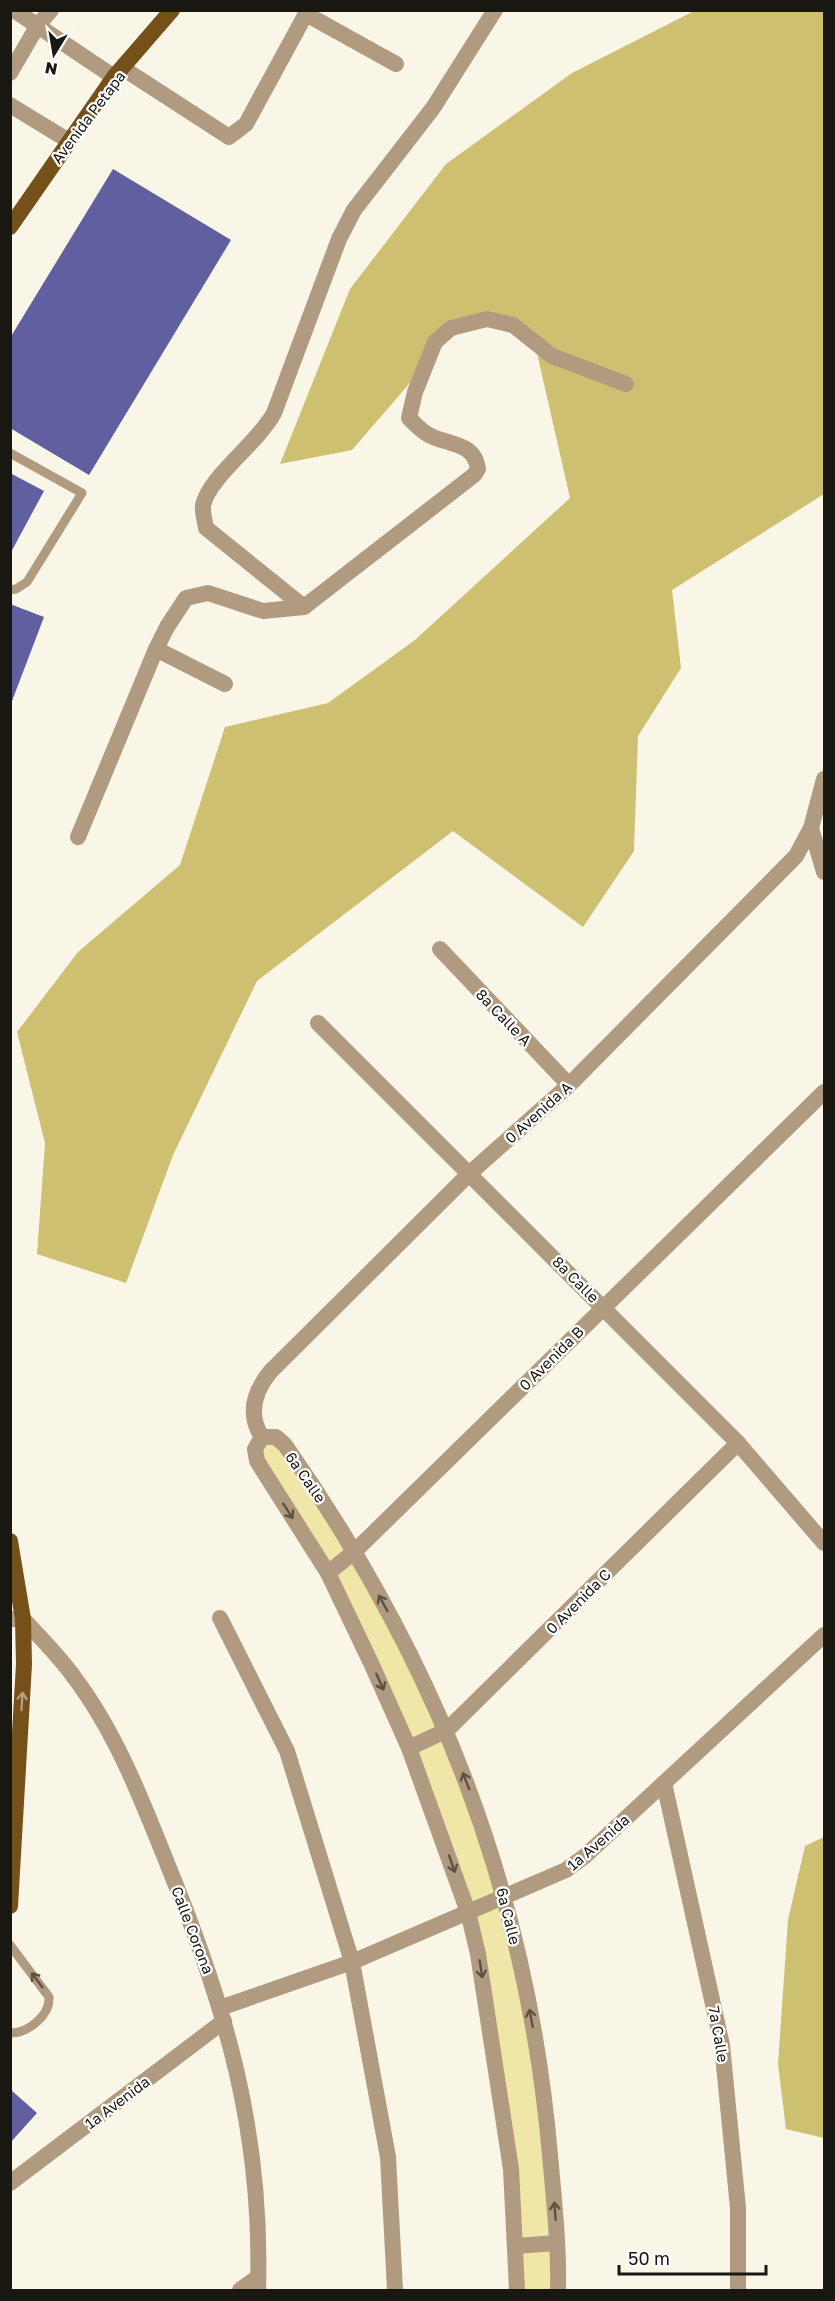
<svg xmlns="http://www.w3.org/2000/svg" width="835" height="2301" font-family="'Golos Text',sans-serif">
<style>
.green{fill:#f0e6a8}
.forest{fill:#cec071}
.building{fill:#605fa0}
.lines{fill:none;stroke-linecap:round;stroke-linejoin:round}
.service{stroke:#b19b80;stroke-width:9}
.minor{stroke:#b19b80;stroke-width:16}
.tertiary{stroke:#b19b80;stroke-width:16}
.primary{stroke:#765019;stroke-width:16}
.oneway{stroke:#5d5244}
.oneway2{stroke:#b49f80}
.labels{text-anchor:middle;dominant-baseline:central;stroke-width:4.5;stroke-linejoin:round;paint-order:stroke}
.street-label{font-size:15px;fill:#181712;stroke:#fff}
</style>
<rect width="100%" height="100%" fill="#f9f6e7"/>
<!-- green -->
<path class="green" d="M256,1444L285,1445L447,1730L523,1972L558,2290H517L478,1954L409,1748Z"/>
<!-- forest -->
<g class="forest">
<path d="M694,11H824V494L672,590L681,668L638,736L634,851L583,927L453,831L257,981L173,1155L126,1283L37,1254L45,1143L17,1032L78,952L180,865L225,727L328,703L415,640L570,498L534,340L465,319L352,450L280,464L350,289L446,164L572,73Z"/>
<path d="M824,1837V2138L786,2129L778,2064L788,1920L805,1846Z"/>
</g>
<!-- building -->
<g class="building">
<path d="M113,169L231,240L89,475L10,428V338Z"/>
<path d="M10,473L44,491L10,554Z"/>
<path d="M10,604L44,617L12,701H10Z"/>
<path d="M10,2089L37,2113L10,2143Z"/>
</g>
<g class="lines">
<!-- service -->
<g class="service">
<path d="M10,453L82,493L27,582L16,589L10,590"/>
<path d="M10,1945L49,1997C50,2015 29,2033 10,2033"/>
</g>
<!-- minor -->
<g class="minor">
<path d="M14,10L114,77"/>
<path d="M306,14L396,64"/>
<path d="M124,69L229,137L246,124L308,10"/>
<path d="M10,73L38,25L51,10"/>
<path d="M10,105L69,141"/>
<path d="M304,607L206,528C205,521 202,512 203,505C210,476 257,444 274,413L339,239L354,210L433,108L495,10"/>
<path d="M156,649L225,684"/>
<path d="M811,828L824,872"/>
<path d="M78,837L156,649L167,627L186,598L208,593L263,611L304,607L474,475L478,469C475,443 450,445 431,436C423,433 415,424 409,418L415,392L435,342L451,328L487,319L513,325L552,356L626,384"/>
<path d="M440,949L569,1085"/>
<path d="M318,1023L738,1443L824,1543"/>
<path d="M262,1437C247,1414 254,1392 270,1372L470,1173L569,1085L796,856L811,828L824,779"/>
<path d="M328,1573L355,1551L824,1092"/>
<path d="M220,1618L287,1751L352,1962L388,2157L395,2290"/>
<path d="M409,1748L447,1730L738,1443"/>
<path d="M664,1783L722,2045L738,2208V2290"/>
<path d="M220,2008L352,1962L566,1870L585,1856L824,1635"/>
<path d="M10,2183L224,2021"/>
<path d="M516,2246L556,2243"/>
<path d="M240,2290L258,2277"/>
<path d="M517,2290L511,2169L478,1954L468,1912L409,1748L371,1663L328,1573L257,1461L255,1449L262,1437H276L285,1445C437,1662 527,1890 550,2155C554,2200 559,2245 558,2290"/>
</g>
<!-- tertiary -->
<path class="tertiary" d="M10,1619H23C41,1638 59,1656 74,1677C117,1734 143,1803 169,1868C227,2010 263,2135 258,2290"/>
<!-- primary -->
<g class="primary">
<path d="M10,227L114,77L172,10"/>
<path d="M10,1541L23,1619L24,1664L10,1906"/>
</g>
</g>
<!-- one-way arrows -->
<defs><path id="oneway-shaft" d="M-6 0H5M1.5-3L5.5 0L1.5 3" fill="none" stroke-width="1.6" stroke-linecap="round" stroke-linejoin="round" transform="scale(1.5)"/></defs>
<g class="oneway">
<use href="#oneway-shaft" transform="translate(288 1511) rotate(57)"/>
<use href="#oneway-shaft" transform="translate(383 1603) rotate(-119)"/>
<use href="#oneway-shaft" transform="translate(380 1682) rotate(66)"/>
<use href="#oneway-shaft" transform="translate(466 1781) rotate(-111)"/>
<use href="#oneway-shaft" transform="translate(452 1864) rotate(71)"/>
<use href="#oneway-shaft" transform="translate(481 1969) rotate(81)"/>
<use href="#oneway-shaft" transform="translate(37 1980) rotate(-127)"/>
<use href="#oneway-shaft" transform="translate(531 2018) rotate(-101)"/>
<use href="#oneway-shaft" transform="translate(555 2211) rotate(-94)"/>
</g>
<use class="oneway2" href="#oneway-shaft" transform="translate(22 1701) rotate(-87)"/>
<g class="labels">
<!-- street labels -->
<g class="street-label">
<text transform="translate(88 117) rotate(-53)">Avenida Petapa</text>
<text transform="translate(504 1017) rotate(46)">8a Calle A</text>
<text transform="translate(538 1112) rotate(-42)">0 Avenida A</text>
<text transform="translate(576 1279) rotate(45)">8a Calle</text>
<text transform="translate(551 1358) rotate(-45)">0 Avenida B</text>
<text transform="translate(306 1477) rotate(55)">6a Calle</text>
<text transform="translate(578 1601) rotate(-45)">0 Avenida C</text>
<text transform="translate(598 1842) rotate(-41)">1a Avenida</text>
<text transform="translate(509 1916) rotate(76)">6a Calle</text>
<text transform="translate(193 1930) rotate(69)">Calle Corona</text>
<text transform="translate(719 2034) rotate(80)">7a Calle</text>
<text transform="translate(117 2102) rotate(-37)">1a Avenida</text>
</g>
</g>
<!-- border -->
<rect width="835" height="2301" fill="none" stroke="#181712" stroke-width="24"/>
<!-- north arrow -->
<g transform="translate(54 54) rotate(191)" stroke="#ffffff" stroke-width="4.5" paint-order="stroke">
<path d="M0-4.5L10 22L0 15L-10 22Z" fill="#181712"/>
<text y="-9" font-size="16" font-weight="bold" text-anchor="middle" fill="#181712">N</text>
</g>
<!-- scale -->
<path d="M619 2265v9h147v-9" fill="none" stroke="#181712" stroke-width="3"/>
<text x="628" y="2265" font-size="18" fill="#181712" stroke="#ffffff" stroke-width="4.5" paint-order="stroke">50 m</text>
</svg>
